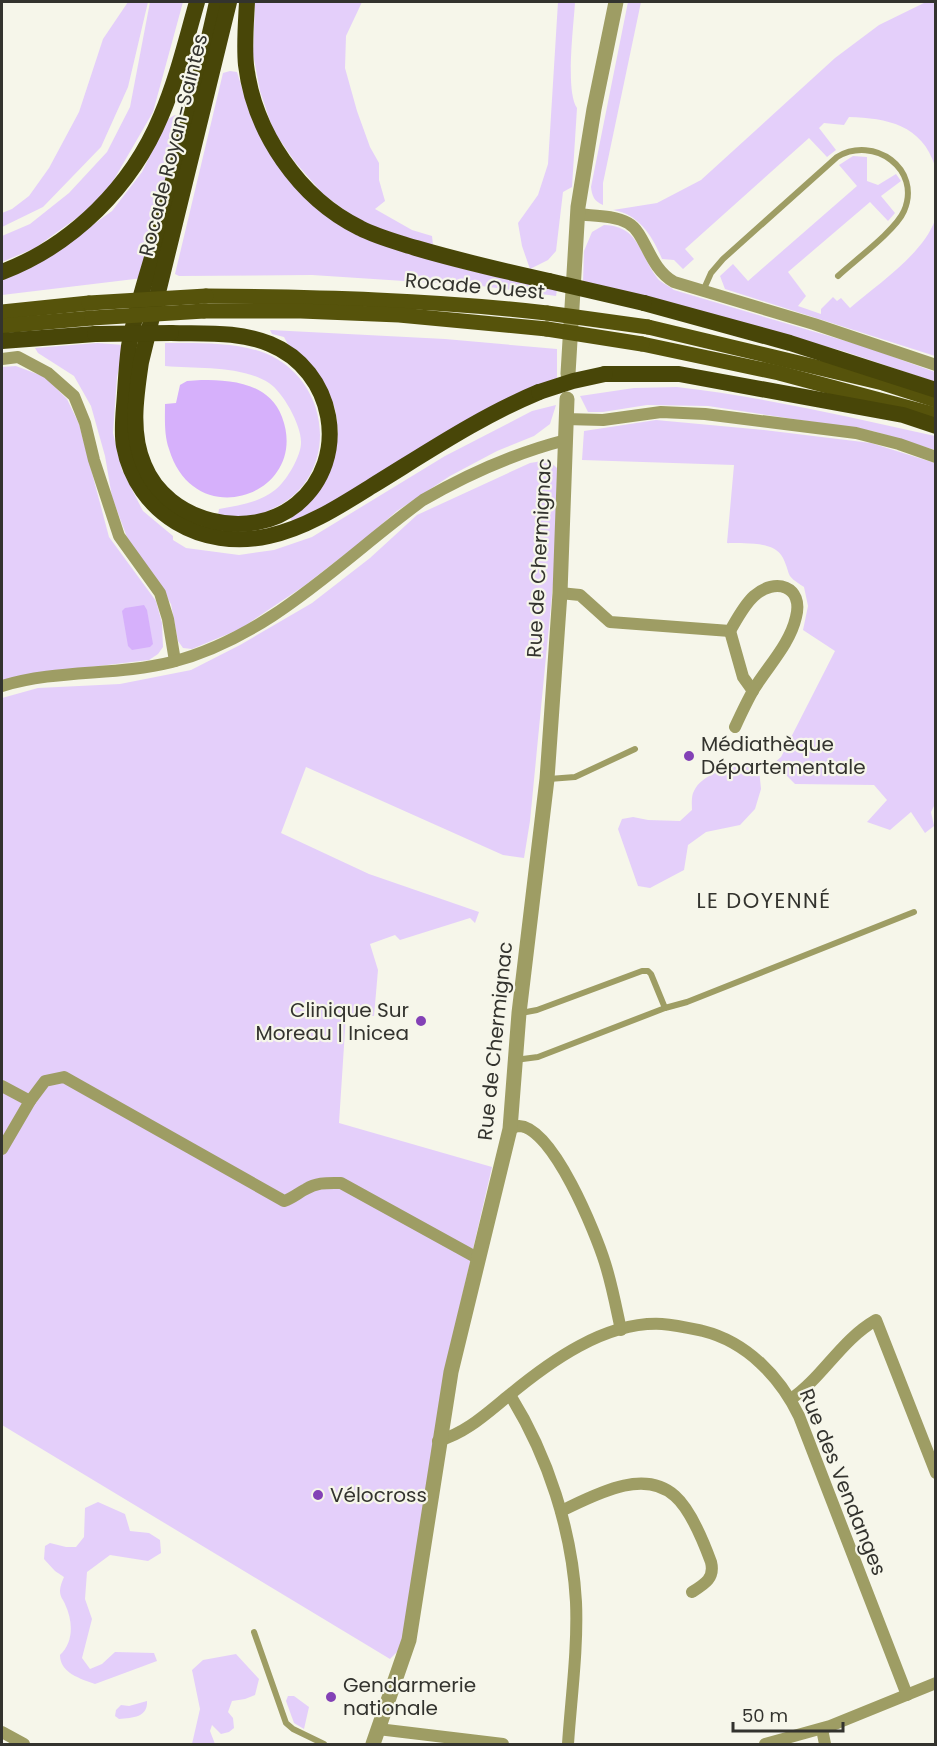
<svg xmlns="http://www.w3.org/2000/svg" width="937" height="1746" font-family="Poppins,sans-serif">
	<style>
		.green { fill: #e4cffa }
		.water { fill: #d6b0fb }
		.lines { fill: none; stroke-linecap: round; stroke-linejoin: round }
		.service { stroke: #9e9d64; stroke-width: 6 }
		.minor { stroke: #9e9d64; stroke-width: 12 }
		.tertiary { stroke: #9e9d64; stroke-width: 15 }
		.primary { stroke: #56530b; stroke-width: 15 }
		.trunk { stroke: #484608; stroke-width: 16 }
		.primary-bridge { stroke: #56530b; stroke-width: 15 }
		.trunk-bridge { stroke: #484608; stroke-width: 16 }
		.poi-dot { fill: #8341b6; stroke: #f6f6ea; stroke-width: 2 }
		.labels { text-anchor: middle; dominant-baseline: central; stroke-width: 4.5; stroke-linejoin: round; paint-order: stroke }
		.street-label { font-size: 20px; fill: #33332e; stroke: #f6f6ea }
		.poi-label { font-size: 20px; fill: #33332e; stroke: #f6f6ea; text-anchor: start }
		.neighbourhood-label { font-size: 21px; letter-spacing: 1.5px; fill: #33332e; stroke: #f6f6ea }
	</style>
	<rect width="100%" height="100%" fill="#f6f6ea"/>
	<!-- green -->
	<g class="green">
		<polygon points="128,2 148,2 128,87 101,147 43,207 2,227 2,213 12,209 29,196 49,168 79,112 103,39"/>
		<polygon points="150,2 183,2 153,112 109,188 92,207 35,248 2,262 2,236 30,224 69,193 107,152 130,107"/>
		<polygon points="255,2 362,2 346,36 345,68 357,111 370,147 379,163 379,180 385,201 375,209 412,230 432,236 433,245 385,232 354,217 323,194 295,162 273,130 260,91 253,54"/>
		<path d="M558,2H575C574,24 565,91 577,108L572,187L563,192L556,251L548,260L530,269L522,246L518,223L538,195L548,164Z"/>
		<path d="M628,2H641L603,183V205C594,201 592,196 591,187Z"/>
		<path d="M926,2H935V166C922,125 887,118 849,117L844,125L824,123L819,128L836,150L827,157L809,138L685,249L694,259L683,269L674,260L662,259C653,237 639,214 613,210L657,203L701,180L835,58L879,25Z"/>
		<polygon points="230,71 237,72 250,114 289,180 400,251 467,270 557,290 556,296 481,286 312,275 179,276 175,274 223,73"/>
		<polygon points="175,115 179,117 143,278 2,295 2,279 51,255 112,211 142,172 168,119"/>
		<path d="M853,156L867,157V181L878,185L896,174L901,181L881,196L895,213L888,221L870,202L788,272L806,296L798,306L821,314V309L833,297L837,301L841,298L850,308C878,284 923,254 935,220V356L725,289L720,276L733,264L748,281L857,186L839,165Z"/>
		<path d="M604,225C640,226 639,255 658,279C662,283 669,286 674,290L866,347L935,372V382L843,351L583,282L584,251L592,232Z"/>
		<path d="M270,330L445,339L557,349V379L295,523L290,519C298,512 308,505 314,497C338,468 347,419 325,387C312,369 293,357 284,337L272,334Z"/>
		<polygon points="97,343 124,345 117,377 113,433 122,470 143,511 173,536 173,540 186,548 239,555 274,550 312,537 445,456 532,411 556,405 550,424 534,436 497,451 450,476 397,511 367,537 304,586 240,629 192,649 183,648 178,641 171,604 128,540 112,497 105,456 91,406 74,376 38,353 35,348"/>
		<path d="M165,343C198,343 247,341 277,359C333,392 336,477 276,507C268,511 258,516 250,517C240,519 228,516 218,515L219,509C239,505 259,503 275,490C286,482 301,456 301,443C302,426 283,392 269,383C240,365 198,369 165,366Z"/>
		<polygon points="16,366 45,377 67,399 79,424 109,537 156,601 162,623 163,647 158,654 149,660 48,672 2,682 2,367"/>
		<path d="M677,387C764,397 850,417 935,436V450L873,431L708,406L647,405L603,412H588L580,396L634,388Z"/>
		<path d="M656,420L764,430L871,443L935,463L936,802L931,812L934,826L925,833L911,812L890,830L867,822L887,800L874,785L795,784L774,763L781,757L835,651L803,630L808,606L804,587C784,574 792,577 783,558C774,540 744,544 727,543L734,465L582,460L584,431Z"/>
		<polygon points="548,460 557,468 555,564 530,821 524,858 503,855 306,767 281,833 369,874 479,912 475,923 470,918 400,940 395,935 370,944 378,970 374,1016 346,1015 339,1123 492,1167 458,1314 409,1640 390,1659 2,1425 2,698 38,688 120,684 191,670 240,645 312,603 370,558 417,515 530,463"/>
		<path d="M744,763L759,769L761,789L755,809L740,825L706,832L688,845L684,870L650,888L638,886L618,829L622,819L633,817L648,820L680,821L692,810C692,804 691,796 694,791C702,774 728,768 744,763Z"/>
		<path d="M98,1502L125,1514L130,1531L149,1533L160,1540L161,1553L148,1561L110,1555L87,1572L85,1599L92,1619L82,1658L90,1669L102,1664L115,1652L154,1653L157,1661L95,1684C81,1679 60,1673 60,1655C74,1642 73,1621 65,1604C63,1599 60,1597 60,1591C60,1586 62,1582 64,1577L55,1571L44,1559L45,1546L50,1543L66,1547H76L84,1537L85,1508Z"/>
		<polygon points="236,1654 259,1679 255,1695 245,1699 232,1701 228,1712 233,1718 234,1728 229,1732 221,1734 212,1725 210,1731 215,1744 192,1744 200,1709 192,1670 203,1660"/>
		<polygon points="288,1696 294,1696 309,1707 304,1729 294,1723 286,1701"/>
		<path d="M147,1701C148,1717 133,1718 119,1719L115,1716L116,1710L121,1705L129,1706Z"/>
	</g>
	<!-- water -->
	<g class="water">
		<path d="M201,380C233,380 269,383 282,417C311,494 195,536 169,449C164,435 165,419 165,404L176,403L180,385L187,381Z"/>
		<polygon points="144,605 147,610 153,644 150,647 132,650 128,646 122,611 125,608"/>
	</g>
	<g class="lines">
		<!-- service -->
		<g class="service">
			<path d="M703,291L711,273L723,259L837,157C874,135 922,169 904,211C896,230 854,261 838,276"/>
			<polyline points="549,779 575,777 635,749"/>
			<polyline points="665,1008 687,1002 914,912"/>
			<polyline points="515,1060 538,1057 665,1008 651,974 648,971 642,971 537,1010 521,1013"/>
			<polyline points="254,1632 286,1723 293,1729 324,1744"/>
		</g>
		<!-- minor -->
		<g class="minor">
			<path d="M577,214C592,216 614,215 628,223C646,233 648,267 674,282L814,324L936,365"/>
			<polyline points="2,359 18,357 48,373 74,396 85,423 94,460 119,536 160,593 168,619 175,661"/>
			<polyline points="565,419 603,420 661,412 705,414 856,433 899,444 936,457"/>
			<path d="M560,593L580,595L610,622L730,631C737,619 744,605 754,596C775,577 804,586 796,617C790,644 768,666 754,689C747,701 741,714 735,727"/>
			<polyline points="730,631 743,677 753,691"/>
			<path d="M2,686C57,669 116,676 172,662C272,636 343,558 423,500C468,474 515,453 566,440"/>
			<polyline points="2,1086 30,1101"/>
			<path d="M510,1129C510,1128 518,1126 519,1126C553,1127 596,1234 605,1263C612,1285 616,1307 621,1330"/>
			<path d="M2,1149L30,1101L45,1081L64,1077L284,1201C293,1198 298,1193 306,1189C317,1182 328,1183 341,1183L479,1259"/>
			<path d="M510,1395C548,1456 572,1530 576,1602C578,1648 571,1699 568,1744"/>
			<path d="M791,1399C823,1377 841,1340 876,1320L936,1473"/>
			<path d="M438,1441C466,1433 486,1414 507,1397C549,1362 605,1321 662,1324C676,1325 689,1328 703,1331C747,1342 780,1377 799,1416L907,1695"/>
			<path d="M561,1511C593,1496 643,1467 675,1496C691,1510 704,1543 711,1562C715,1578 705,1584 692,1592"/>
			<polyline points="378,1729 503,1744"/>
			<polyline points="822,1729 825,1744"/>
			<polyline points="2,1732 24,1744"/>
			<polyline points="765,1744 830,1726 936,1683"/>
		</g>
		<!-- tertiary -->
		<g class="tertiary">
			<polyline points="568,374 578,207 594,109 616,2"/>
			<polyline points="373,1744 409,1640 451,1372 510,1129 519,1013 547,779 560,593 567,399"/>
		</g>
		<!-- primary -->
		<g class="primary">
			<path d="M206,296C320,297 434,300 547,313"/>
			<polyline points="204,311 301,311 399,315 547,329"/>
			<polyline points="2,312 89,303"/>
			<polyline points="2,326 92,318"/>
			<polyline points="648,327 883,383 936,400"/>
			<polyline points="642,344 779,373 936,415"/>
		</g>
		<!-- trunk -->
		<g class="trunk">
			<path d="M217,2C200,80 179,157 159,234C149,269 135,310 129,346C127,361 126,378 125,393C124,411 121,429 124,446C137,514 202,551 269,536C306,528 340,506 372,486C426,453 481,416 539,392"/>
			<path d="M247,2C246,22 244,45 246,65C254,132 299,198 360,228C377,237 397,242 416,248C460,261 504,271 549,281"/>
			<path d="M2,272C73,245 132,186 161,116C177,79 186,40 197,2"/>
			<polyline points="644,303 790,343 936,390"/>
			<path d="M171,333C204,334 239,331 270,344C334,370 352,458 297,504C249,543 167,522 144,465C130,433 136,396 141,362L229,2"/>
			<polyline points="2,341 95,334"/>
			<polyline points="605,374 679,374 903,415 936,426"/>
		</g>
		<!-- primary-bridge -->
		<g class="primary-bridge">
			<polyline points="89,303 206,296"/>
			<polyline points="547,313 648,327"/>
			<polyline points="92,318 204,311"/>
			<polyline points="547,329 642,344"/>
		</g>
		<!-- trunk-bridge -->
		<g class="trunk-bridge">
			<polyline points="549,281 644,303"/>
			<polyline points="95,334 171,333"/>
			<polyline points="539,392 573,381 605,374"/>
		</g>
	</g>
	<!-- markers -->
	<g class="poi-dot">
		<circle cx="689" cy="756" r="6"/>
		<circle cx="421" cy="1021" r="6"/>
		<circle cx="318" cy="1495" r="6"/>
		<circle cx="331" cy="1697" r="6"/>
	</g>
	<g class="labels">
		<!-- street labels -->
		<g class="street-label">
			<text transform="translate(173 145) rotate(-76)">Rocade Royan-Saintes</text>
			<text transform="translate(475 286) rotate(5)">Rocade Ouest</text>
			<text transform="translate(539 558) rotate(-87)">Rue de Chermignac</text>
			<text transform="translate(495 1041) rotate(-84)">Rue de Chermignac</text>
			<text transform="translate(843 1482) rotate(68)">Rue des Vendanges</text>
		</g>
		<!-- poi labels -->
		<g class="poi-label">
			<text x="701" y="744">Médiathèque<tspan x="701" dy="23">Départementale</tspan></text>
			<text x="409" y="1010" text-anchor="end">Clinique Sur<tspan x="409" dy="23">Moreau | Inicea</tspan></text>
			<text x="330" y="1495">Vélocross</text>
			<text x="343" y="1685">Gendarmerie<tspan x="343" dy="23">nationale</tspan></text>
		</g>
		<!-- neighbourhood labels -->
		<g class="neighbourhood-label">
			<text x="764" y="900">LE DOYENNÉ</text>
		</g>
	</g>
	<!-- border -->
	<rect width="937" height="1746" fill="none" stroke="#33332e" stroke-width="6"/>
	<!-- scale -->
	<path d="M733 1722v9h110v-9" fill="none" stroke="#33332e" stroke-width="3"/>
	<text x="742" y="1722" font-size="18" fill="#33332e" stroke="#f6f6ea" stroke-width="4.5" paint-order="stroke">50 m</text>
</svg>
